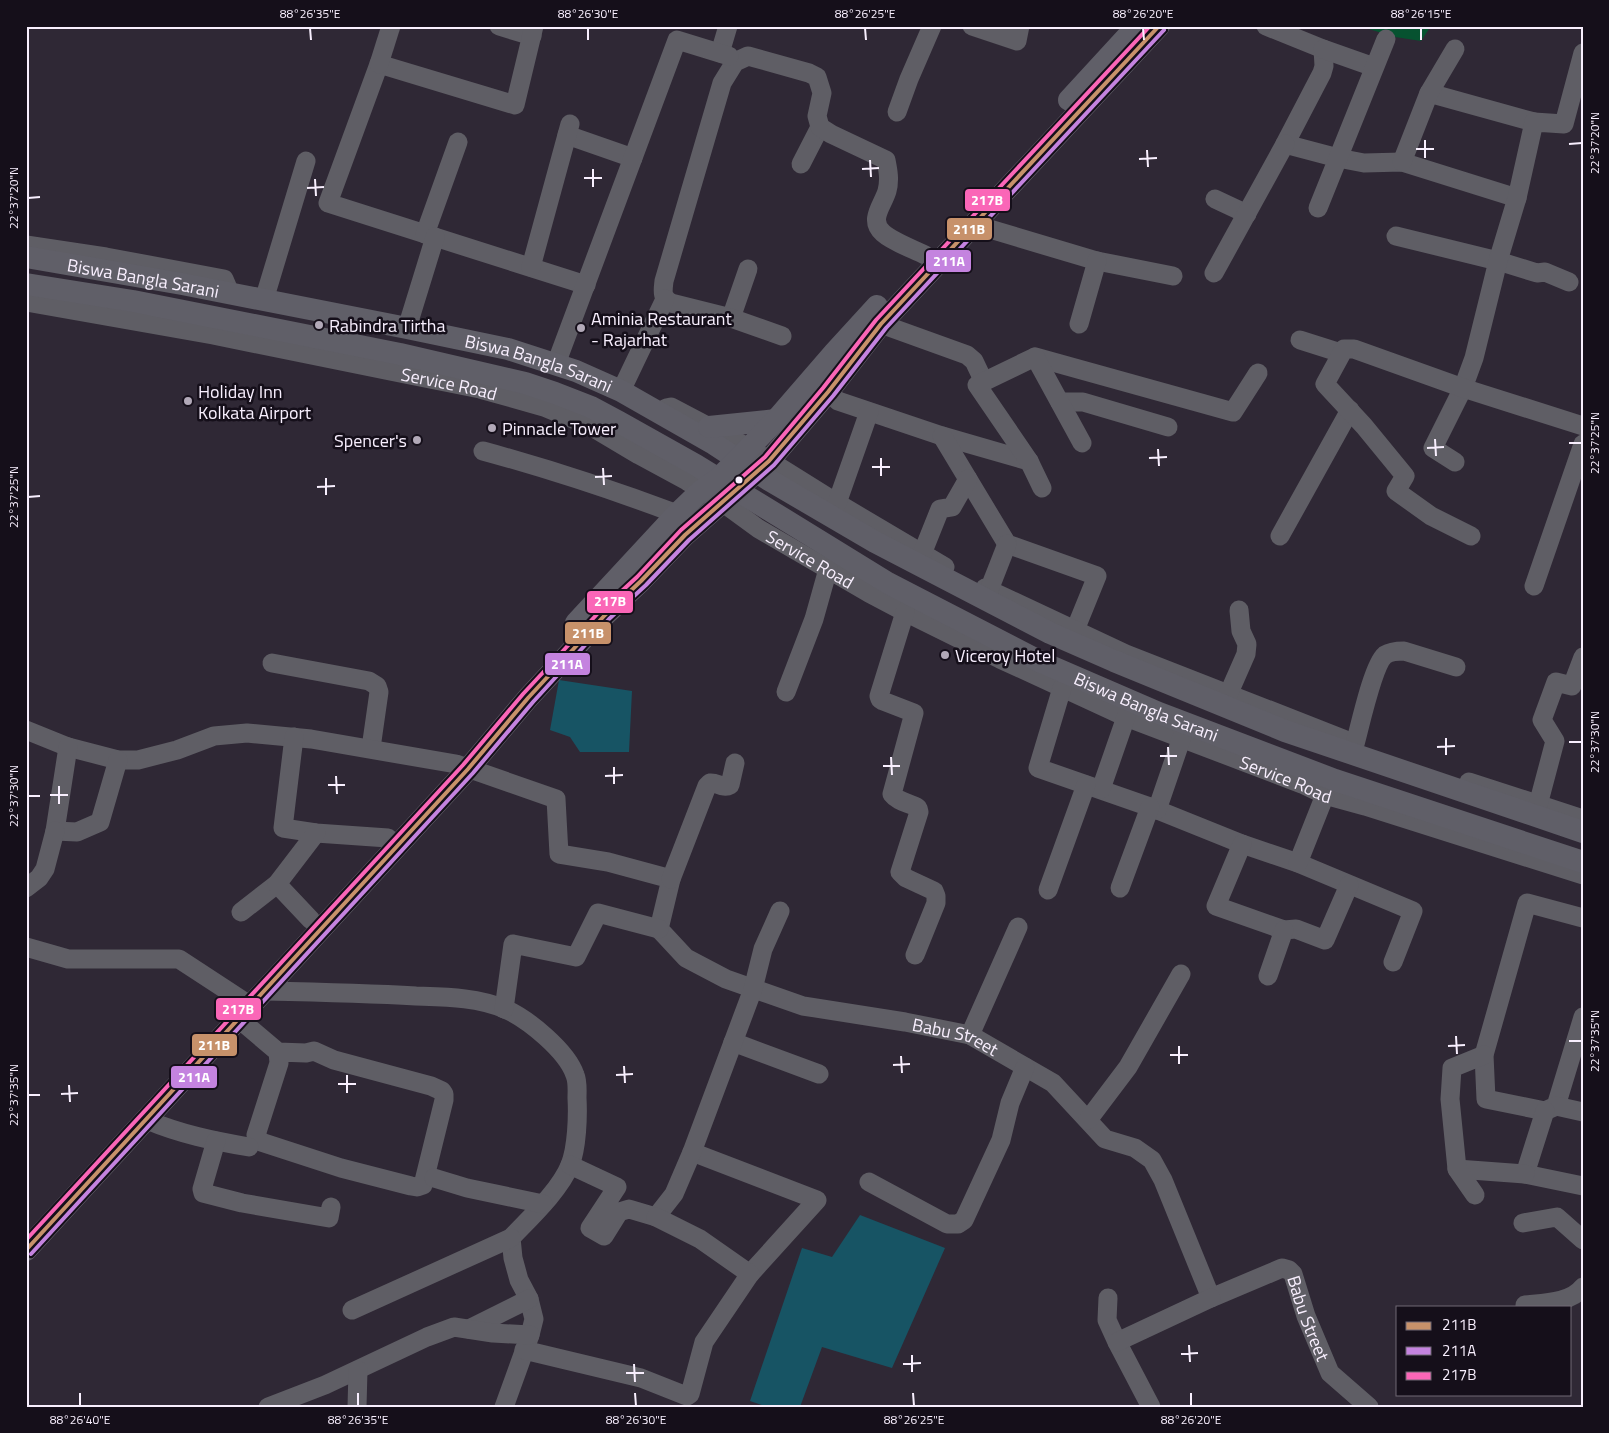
<svg xmlns="http://www.w3.org/2000/svg" width="1609" height="1433" font-family="'Titillium Web',sans-serif">
	<style>
		.green { fill: #065230 }
		.water { fill: #175464 }
		.lines { fill: none; stroke-linecap: round; stroke-linejoin: round }
		.minor { stroke: #5f5e65; stroke-width: 19 }
		.major { stroke: #605f68; stroke-width: 22 }
		.bus-1-casing { stroke: #150f1a; stroke-width: 8 }
		.bus-2-casing { stroke: #150f1a; stroke-width: 8 }
		.bus-3-casing { stroke: #150f1a; stroke-width: 8 }
		.bus-1 { stroke: #c7916a; stroke-width: 4 }
		.bus-2 { stroke: #c483df; stroke-width: 4 }
		.bus-3 { stroke: #fa66b7; stroke-width: 4 }
		.ticks { fill: none; stroke: #f8effe; stroke-width: 2 }
		.poi-dot { fill: #b2a9b8; stroke: #150f1a; stroke-width: 2 }
		.bus-dot { fill: #f8effe; stroke: #150f1a; stroke-width: 2 }
		.labels { text-anchor: middle; dominant-baseline: central; stroke-width: 5; stroke-linejoin: round; paint-order: stroke }
		.street-label { font-size: 18px; fill: #f8effe; stroke: #150f1a }
		.poi-label { font-size: 18px; fill: #f8effe; stroke: #150f1a; text-anchor: start }
		.line-badge { stroke: #150f1a; stroke-width: 2 }
		.badge-label { font-size: 14px; text-anchor: middle; font-weight: bold; fill: #fff }
		.neatline { fill: none; stroke: #f8effe; stroke-width: 2 }
		.ticks-label { font-size: 12px; text-anchor: middle; fill: #f8effe }
	</style>
	<rect width="100%" height="100%" fill="#2f2835"/>
	<!-- green -->
	<polygon class="green" points="1359,26 1431,26 1421,41 1395,37"/>
	<!-- water -->
	<g class="water">
		<polygon points="559,680 632,691 629,752 580,752 570,737 550,730"/>
		<polygon points="860,1215 945,1248 892,1368 822,1347 800,1407 768,1407 750,1401 802,1248 832,1257"/>
	</g>
	<g class="lines">
		<!-- minor -->
		<g class="minor">
			<polyline points="499,26 532,36"/>
			<polyline points="534,26 515,105 379,64 328,203 586,285"/>
			<polyline points="972,26 1017,41 1020,26"/>
			<polyline points="1266,26 1323,49 1324,66 1322,73 1285,144 1338,158 1364,163 1402,162 1517,198"/>
			<polyline points="1323,49 1374,67"/>
			<polyline points="720,53 728,26"/>
			<polyline points="379,64 391,26"/>
			<polyline points="1429,93 1534,122"/>
			<polyline points="897,112 909,79 932,26"/>
			<polyline points="567,135 633,158"/>
			<polyline points="1402,162 1429,93 1455,49"/>
			<polyline points="801,164 820,127"/>
			<polyline points="1215,199 1247,214"/>
			<polyline points="1318,208 1386,39"/>
			<polyline points="973,224 1097,261 1173,276"/>
			<polyline points="425,234 458,142"/>
			<polyline points="1396,236 1498,261 1537,273 1545,272 1569,282"/>
			<polyline points="26,245 106,257 224,279 230,293"/>
			<polyline points="531,267 570,124"/>
			<polyline points="1214,273 1285,144"/>
			<polyline points="264,300 306,161"/>
			<path id="s1" d="M26,302L213,335L395,372L480,389L544,407L592,427L639,455L687,481L722,502L759,529L869,593L905,612L1000,659L1126,717L1302,784L1325,795L1365,806L1583,875"/>
			<polyline points="731,318 748,269"/>
			<polyline points="881,324 967,355 974,361 984,382"/>
			<polyline points="1079,324 1097,261"/>
			<polyline points="407,328 435,237"/>
			<path d="M782,336L731,318L671,303C661,297 663,291 664,281L722,83L735,62L748,56L809,73L817,77L822,93L817,116L820,127L831,134L886,160C888,170 890,180 887,191C883,205 868,220 883,233C893,242 913,249 925,255"/>
			<polyline points="1300,340 1341,353"/>
			<polyline points="1035,357 1233,412 1258,373"/>
			<polyline points="556,364 677,40 729,56"/>
			<polyline points="621,391 665,299"/>
			<polyline points="828,392 838,401 942,436 1029,461"/>
			<polyline points="1060,402 1083,402 1168,427"/>
			<polyline points="666,408 671,407 749,448 837,503 945,567"/>
			<polyline points="942,436 1007,544 1097,576 1071,640"/>
			<path d="M483,451C549,469 613,490 677,514"/>
			<polyline points="1455,462 1433,448 1463,388 1474,358 1498,261 1517,198 1534,122 1564,124 1583,53"/>
			<polyline points="1042,488 1029,461 977,385 1035,357 1082,443"/>
			<polyline points="837,503 869,412"/>
			<polyline points="1280,536 1350,410"/>
			<polyline points="1471,536 1431,516 1396,491 1405,476 1364,426 1325,384 1344,349 1354,349 1463,388 1583,426"/>
			<polyline points="922,554 940,509 952,507 968,479"/>
			<polyline points="1534,586 1583,444"/>
			<polyline points="985,588 1126,654 1351,742"/>
			<polyline points="989,590 1007,544"/>
			<path d="M905,612L879,696L880,699L883,701L914,713L892,794C898,802 910,803 918,808L919,812L900,872L906,878L934,891L936,896V903L915,955"/>
			<polyline points="272,663 369,681 377,686 379,692 371,748"/>
			<polyline points="1062,688 1038,768 1150,807 1242,844 1298,863 1413,911 1393,962"/>
			<polyline points="786,692 814,619 828,569"/>
			<polyline points="1228,695 1246,654 1247,644 1241,631 1239,610"/>
			<path id="s2" d="M26,730L68,747L118,760H138L177,750L214,736L247,733L311,739L456,764L556,799L559,854L608,862L671,879L659,929L686,958L726,979L803,1006L905,1022L970,1035L1053,1083L1105,1139L1135,1148L1152,1160L1163,1180L1211,1298L1282,1268L1289,1270L1293,1274L1306,1316L1330,1373L1369,1407"/>
			<polyline points="294,737 283,828 316,833 388,838"/>
			<path d="M1355,744C1360,726 1373,665 1385,655C1391,651 1398,651 1404,651L1456,667"/>
			<polyline points="68,747 55,831 77,832 100,822 118,760"/>
			<polyline points="1469,782 1583,819"/>
			<polyline points="1101,789 1126,717"/>
			<polyline points="1538,805 1555,741 1542,720 1556,682 1572,686 1583,657"/>
			<polyline points="1157,810 1182,737"/>
			<polyline points="1242,844 1216,906 1284,930 1296,929 1325,940 1349,885"/>
			<polyline points="1298,863 1325,795"/>
			<path d="M671,879L707,786L710,783C717,782 723,789 730,785L735,763"/>
			<polyline points="26,888 39,878 45,869 55,831"/>
			<polyline points="1120,888 1150,807"/>
			<polyline points="1048,890 1086,785"/>
			<polyline points="241,912 277,884"/>
			<polyline points="1583,918 1527,903 1484,1055 1486,1099 1545,1111 1556,1106 1583,1017"/>
			<polyline points="311,920 277,884 316,833"/>
			<polyline points="26,947 68,959 179,959 251,1006"/>
			<polyline points="1268,976 1284,930"/>
			<path d="M265,991C315,992 365,993 416,996C445,997 477,997 505,1009C528,1019 567,1051 575,1075C578,1082 577,1091 577,1098C578,1116 577,1148 570,1165C560,1190 530,1218 511,1238L513,1258L519,1280L529,1299L534,1319L530,1335L504,1407"/>
			<polyline points="504,1009 513,944 576,957 598,913 659,929"/>
			<polyline points="239,1019 278,1052 306,1053 314,1051 334,1060 431,1086 442,1091 444,1094 444,1100 423,1185 417,1187 411,1186 341,1168 261,1142 256,1135 279,1063 278,1052"/>
			<polyline points="970,1035 1018,927"/>
			<polyline points="733,1042 819,1074"/>
			<polyline points="1556,1106 1583,1112"/>
			<polyline points="1545,1111 1525,1174 1583,1186"/>
			<path d="M147,1120C180,1134 214,1141 249,1147"/>
			<polyline points="1088,1120 1128,1067 1181,974"/>
			<polyline points="216,1141 202,1189 203,1193 242,1203 329,1218 331,1207"/>
			<polyline points="692,1152 817,1200 750,1274"/>
			<polyline points="570,1165 617,1187 590,1228 604,1236 619,1212 629,1209 656,1217 674,1194 692,1152 753,989 763,949 780,911"/>
			<polyline points="1457,1169 1525,1174"/>
			<polyline points="434,1178 467,1188 543,1204"/>
			<polyline points="869,1182 947,1224 958,1224 964,1220 1001,1140 1010,1103 1025,1067"/>
			<polyline points="1475,1195 1457,1169 1450,1099 1452,1068 1484,1055"/>
			<polyline points="1523,1223 1557,1217 1583,1240"/>
			<polyline points="1108,1298 1107,1320 1117,1342 1151,1407"/>
			<path d="M1525,1305C1544,1303 1571,1303 1583,1287"/>
			<polyline points="352,1310 511,1238"/>
			<polyline points="469,1329 529,1299"/>
			<polyline points="1117,1342 1211,1298"/>
			<polyline points="524,1350 641,1378 684,1395 687,1396 690,1394 704,1342 750,1274 700,1239 656,1217"/>
			<polyline points="268,1407 325,1385 427,1337 454,1327 493,1333 530,1335"/>
			<polyline points="357,1407 358,1370"/>
		</g>
		<!-- major -->
		<g class="major">
			<polyline points="1069,100 1137,26"/>
			<path id="s3" d="M26,257L182,284L407,328L508,349L576,371L621,391L714,444L769,480L875,542L1050,633L1114,661L1285,731L1583,832"/>
			<path id="s4" d="M26,284L133,301L400,354L525,383L555,393L591,407L619,422L696,465L888,583L1041,662L1159,713L1335,780L1583,862"/>
			<polyline points="709,427 776,420"/>
			<polyline points="576,623 677,514 701,491 718,479 749,448 776,420 834,353 877,306"/>
			<polyline points="26,1250 468,769 528,698 605,615 641,581 685,535 769,461 828,392 881,324 1159,26"/>
		</g>
		<defs>
			<polyline id="bus-1" points="26,1250 468,769 528,698 605,615 641,581 685,535 769,461 828,392 881,324 1159,26"/>
			<polyline id="bus-2" points="31,1254 473,773 533,702 609,619 646,585 689,540 774,465 833,396 886,328 1164,30"/>
			<polyline id="bus-3" points="26,1240 463,765 523,694 600,611 637,577 681,530 765,457 823,388 876,320 1150,26"/>
		</defs>
		<!-- bus-1 casing -->
		<use href="#bus-1" class="bus-1-casing"/>
		<!-- bus-2 casing -->
		<use href="#bus-2" class="bus-2-casing"/>
		<!-- bus-3 casing -->
		<use href="#bus-3" class="bus-3-casing"/>
		<!-- bus-1 -->
		<use href="#bus-1" class="bus-1"/>
		<!-- bus-2 -->
		<use href="#bus-2" class="bus-2"/>
		<!-- bus-3 -->
		<use href="#bus-3" class="bus-3"/>
	</g>
	<!-- ticks -->
	<path class="ticks" d="M310,28L311,40M588,28V40M865,28L866,40M1143,28L1144,40M1421,28V40M1425,140V158M1569,144L1582,143M1416,149H1434M1147,150L1148,167M1139,159L1157,158M870,160L871,177M593,169V187M862,169L879,168M584,178H602M315,179L316,196M307,188L324,187M28,198L40,197M1435,439L1436,456M1569,443H1582M1427,448L1444,447M1158,449L1159,466M881,458V476M1149,458L1167,457M872,467H890M603,468L604,485M595,477L612,476M326,478V495M317,487L335,486M28,497L40,496M1446,738V755M1569,742H1582M1168,747L1169,765M1437,747L1455,746M1160,756H1177M891,757L892,775M883,766H900M614,767V784M336,776L337,794M605,776L623,775M328,785H345M59,786V804M50,795H68M28,796H40M1456,1036L1457,1054M1569,1041H1582M1179,1046V1064M1448,1046L1465,1045M1170,1055H1188M901,1056L902,1073M893,1065L910,1064M624,1066L625,1083M347,1075V1093M616,1075L633,1074M338,1084H356M69,1085L70,1102M61,1094L78,1093M28,1095H40M1189,1345L1190,1362M1181,1354L1198,1353M912,1355V1372M634,1364L635,1382M903,1364L921,1363M626,1373H644M80,1393V1406M358,1393V1406M635,1393L636,1406M913,1393L914,1406M1191,1393V1406"/>
	<!-- markers -->
	<g class="poi-dot">
		<circle cx="319" cy="325" r="5"/>
		<circle cx="581" cy="328" r="5"/>
		<circle cx="188" cy="401" r="5"/>
		<circle cx="492" cy="428" r="5"/>
		<circle cx="417" cy="440" r="5"/>
		<circle cx="945" cy="655" r="5"/>
	</g>
	<circle class="bus-dot" cx="739" cy="480" r="4.5"/>
	<g class="labels">
		<!-- street labels -->
		<g class="street-label">
			<text stroke="none"><textPath href="#s3" startOffset="119">Biswa Bangla Sarani</textPath></text>
			<text stroke="none"><textPath href="#s3" startOffset="524">Biswa Bangla Sarani</textPath></text>
			<text stroke="none"><textPath href="#s1" startOffset="431">Service Road</textPath></text>
			<text stroke="none"><textPath href="#s1" startOffset="836">Service Road</textPath></text>
			<text stroke="none"><textPath href="#s4" startOffset="1211">Biswa Bangla Sarani</textPath></text>
			<text stroke="none"><textPath href="#s1" startOffset="1361">Service Road</textPath></text>
			<text stroke="none"><textPath href="#s2" startOffset="1091">Babu Street</textPath></text>
			<text stroke="none"><textPath href="#s2" startOffset="1616">Babu Street</textPath></text>
		</g>
		<!-- poi labels -->
		<g class="poi-label">
			<text x="591" y="318">Aminia Restaurant<tspan x="591" dy="21">- Rajarhat</tspan></text>
			<text x="329" y="325">Rabindra Tirtha</text>
			<text x="198" y="391">Holiday Inn<tspan x="198" dy="21">Kolkata Airport</tspan></text>
			<text x="502" y="428">Pinnacle Tower</text>
			<text x="407" y="440" text-anchor="end">Spencer's</text>
			<text x="955" y="655">Viceroy Hotel</text>
		</g>
	</g>
	<g class="line-badge">
		<rect x="964" y="188" width="47" height="24" rx="5" fill="#fa66b7"/>
		<rect x="946" y="217" width="47" height="24" rx="5" fill="#c7916a"/>
		<rect x="925" y="249" width="47" height="24" rx="5" fill="#c483df"/>
		<rect x="586" y="590" width="48" height="24" rx="5" fill="#fa66b7"/>
		<rect x="564" y="621" width="48" height="24" rx="5" fill="#c7916a"/>
		<rect x="544" y="652" width="47" height="24" rx="5" fill="#c483df"/>
		<rect x="215" y="997" width="47" height="24" rx="5" fill="#fa66b7"/>
		<rect x="191" y="1033" width="47" height="24" rx="5" fill="#c7916a"/>
		<rect x="170" y="1065" width="48" height="24" rx="5" fill="#c483df"/>
	</g>
	<g class="badge-label">
		<text x="987" y="205">217B</text>
		<text x="969" y="234">211B</text>
		<text x="949" y="266">211A</text>
		<text x="610" y="606">217B</text>
		<text x="588" y="638">211B</text>
		<text x="567" y="669">211A</text>
		<text x="238" y="1014">217B</text>
		<text x="214" y="1050">211B</text>
		<text x="194" y="1082">211A</text>
	</g>
	<!-- border -->
	<rect width="1609" height="1433" fill="none" stroke="#150f1a" stroke-width="55"/>
	<!-- legend -->
	<rect x="1396" y="1306" width="175" height="90" fill="#150f1a" stroke="#706975"/>
	<rect x="1406" y="1322" width="25" height="8" fill="#c7916a" stroke="#706975"/>
	<text x="1442" y="1330" font-size="15" fill="#f8effe">211B</text>
	<rect x="1406" y="1347" width="25" height="8" fill="#c483df" stroke="#706975"/>
	<text x="1442" y="1356" font-size="15" fill="#f8effe">211A</text>
	<rect x="1406" y="1372" width="25" height="8" fill="#fa66b7" stroke="#706975"/>
	<text x="1442" y="1380" font-size="15" fill="#f8effe">217B</text>
	<rect x="28" y="28" width="1554" height="1378" class="neatline"/>
	<g class="ticks-label">
		<text x="310" y="18">88°26'35"E</text>
		<text x="588" y="18">88°26'30"E</text>
		<text x="865" y="18">88°26'25"E</text>
		<text x="1143" y="18">88°26'20"E</text>
		<text x="1421" y="18">88°26'15"E</text>
		<text transform="translate(1595 143) rotate(-90)" y="4">22°37'20"N</text>
		<text transform="translate(14 198) rotate(-90)" y="4">22°37'20"N</text>
		<text transform="translate(1595 443) rotate(-90)" y="4">22°37'25"N</text>
		<text transform="translate(14 497) rotate(-90)" y="4">22°37'25"N</text>
		<text transform="translate(1595 742) rotate(-90)" y="4">22°37'30"N</text>
		<text transform="translate(14 796) rotate(-90)" y="4">22°37'30"N</text>
		<text transform="translate(1595 1041) rotate(-90)" y="4">22°37'35"N</text>
		<text transform="translate(14 1095) rotate(-90)" y="4">22°37'35"N</text>
		<text x="80" y="1424">88°26'40"E</text>
		<text x="358" y="1424">88°26'35"E</text>
		<text x="636" y="1424">88°26'30"E</text>
		<text x="914" y="1424">88°26'25"E</text>
		<text x="1191" y="1424">88°26'20"E</text>
	</g>
</svg>
